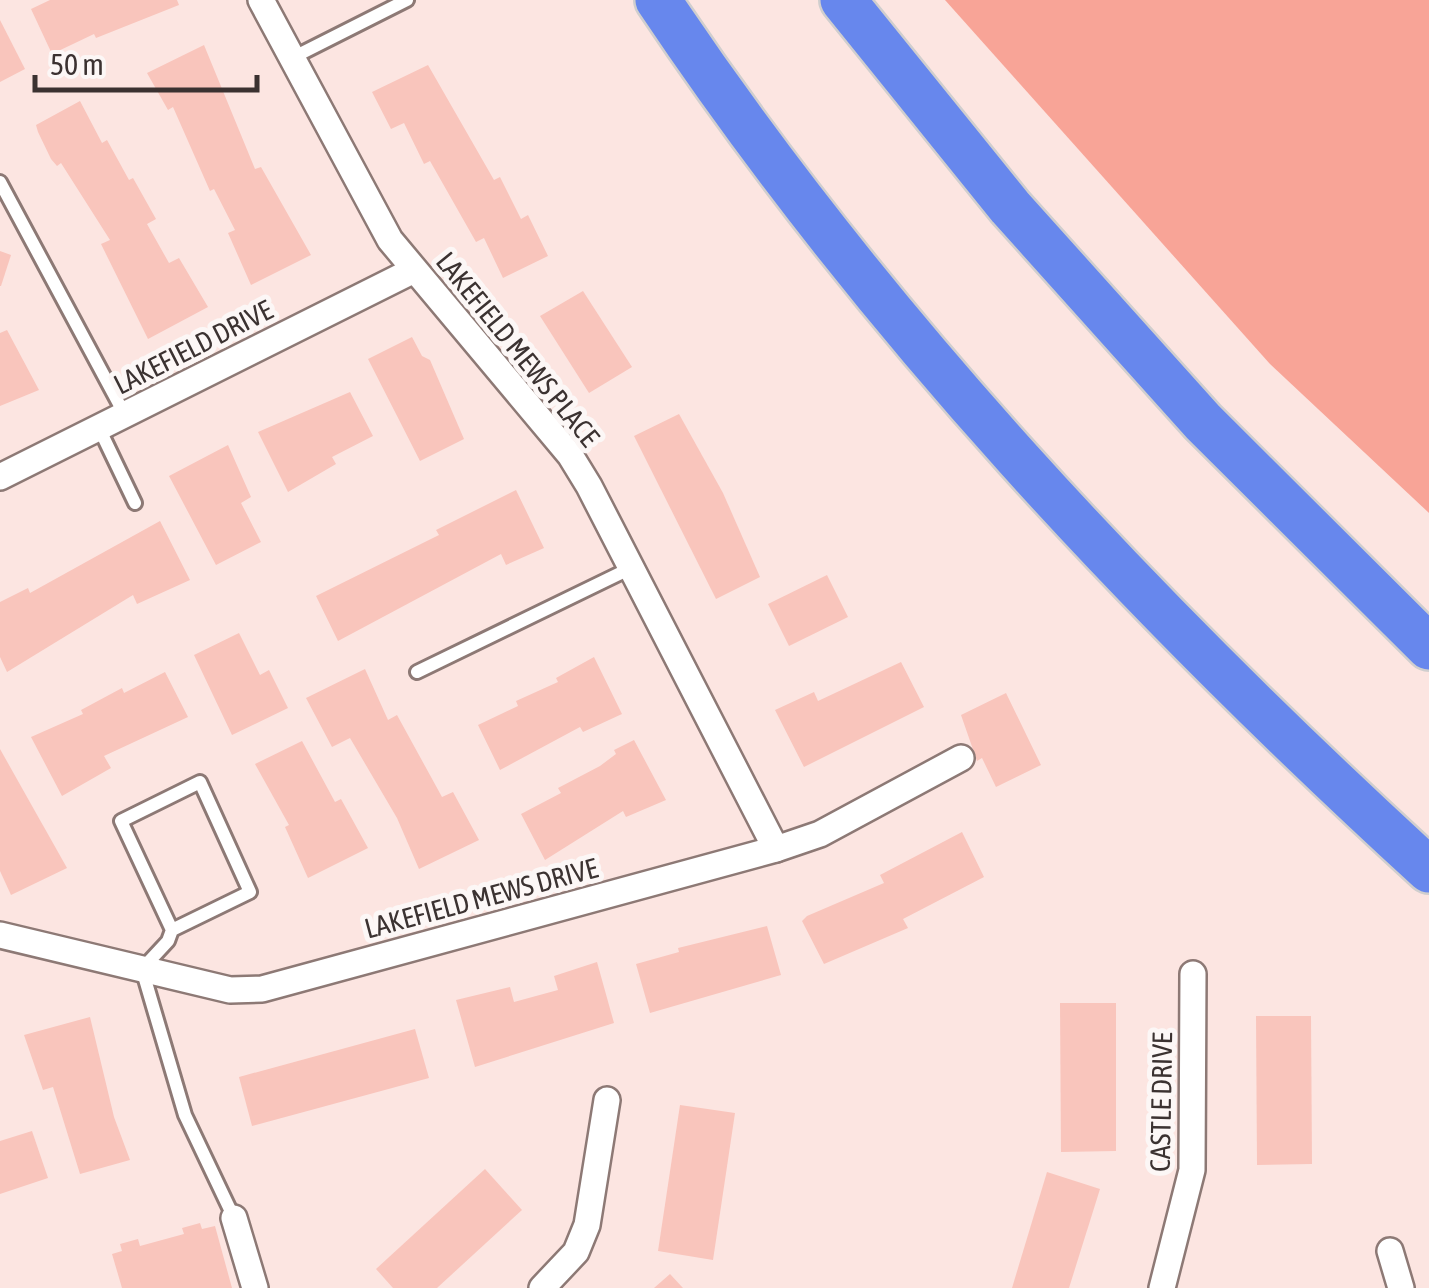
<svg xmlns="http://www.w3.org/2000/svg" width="1429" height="1288" font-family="'Asap Condensed',sans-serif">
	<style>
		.forest { fill: #f8a497 }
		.building { fill: #f9c5bc }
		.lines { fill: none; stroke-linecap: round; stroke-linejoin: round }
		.service-casing { stroke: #8d7975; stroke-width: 18 }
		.minor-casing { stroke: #8d7975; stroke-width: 30 }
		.motorway-casing { stroke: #d0cece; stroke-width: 50 }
		.service { stroke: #fff; stroke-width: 12 }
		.minor { stroke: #fff; stroke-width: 25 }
		.motorway { stroke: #6787ed; stroke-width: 45 }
		.labels { text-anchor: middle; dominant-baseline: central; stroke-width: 10; stroke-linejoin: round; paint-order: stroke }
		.street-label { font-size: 28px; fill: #3b3231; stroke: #fcf7f6 }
	</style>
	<rect width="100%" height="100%" fill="#fce5e1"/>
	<!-- forest -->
	<polygon class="forest" points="945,0 1429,0 1429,513 1270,364"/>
	<!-- building -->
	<g class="building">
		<polygon points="50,0 177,0 179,5 96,38 94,34 52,54 31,9"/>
		<polygon points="0,20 25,69 0,82"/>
		<polygon points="204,45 255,169 261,167 311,255 251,285 228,233 235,230 214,189 210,191 173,107 168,110 147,73"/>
		<polygon points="428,65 494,180 500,177 521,219 528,215 548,256 503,278 484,238 476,242 430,161 424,164 404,123 391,129 372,92"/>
		<polygon points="80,101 102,143 107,140 129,180 133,178 156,219 147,224 169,263 179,258 208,307 148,339 101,244 110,240 61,163 57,166 51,159 38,132 36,125"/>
		<polygon points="0,251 11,255 1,286 0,286"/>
		<polygon points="583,291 632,367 589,393 540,316"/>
		<polygon points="7,330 39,390 0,406 0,333"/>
		<polygon points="412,337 422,356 430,360 464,439 420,461 368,359"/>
		<polygon points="350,392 373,436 332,457 336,464 288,492 258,432"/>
		<polygon points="679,414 723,493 760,577 716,599 634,436"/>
		<polygon points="228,445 251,497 241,503 261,542 216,565 169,476"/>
		<polygon points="516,490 544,548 506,565 501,554 338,641 316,596 439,535 436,530"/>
		<polygon points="160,521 190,580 137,604 133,595 7,672 0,657 0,602 28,588 30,593"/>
		<polygon points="827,575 848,617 789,646 768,604"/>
		<polygon points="239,633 260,675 269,670 288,708 232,735 194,655"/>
		<polygon points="594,657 622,714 583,732 580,727 500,770 478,725 518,706 516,701 558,682 556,678"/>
		<polygon points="901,662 924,707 804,767 775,710 814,692 818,701"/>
		<polygon points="365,669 388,720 397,715 442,797 453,792 479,840 419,869 397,818 350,738 332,747 306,698"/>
		<polygon points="165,672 188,717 104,756 111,768 62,796 31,737 83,714 81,710 122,688 124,693"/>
		<polygon points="1006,693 1041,765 996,787 982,758 977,761 961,715"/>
		<polygon points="634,740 666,800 626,817 623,811 545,860 521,814 561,793 558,788 600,766 616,754 614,750"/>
		<polygon points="302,741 335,802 341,799 368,848 308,878 285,827 289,825 255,764"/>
		<polygon points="0,749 67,868 11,895 0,871"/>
		<polygon points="962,832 984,877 903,919 908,928 824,964 802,921 807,916 884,883 880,875"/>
		<polygon points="767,926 781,975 650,1013 636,964 679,952 678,948"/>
		<polygon points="597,962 614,1023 475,1067 456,1000 510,987 514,1002 558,990 554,976"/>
		<polygon points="1060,1003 1116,1003 1116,1151 1061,1152"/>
		<polygon points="1256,1016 1311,1016 1312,1164 1257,1165"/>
		<polygon points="90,1017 114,1117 130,1160 80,1174 53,1087 43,1090 24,1035"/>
		<polygon points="415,1029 429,1078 252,1126 239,1077"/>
		<polygon points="680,1105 735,1113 713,1260 658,1251"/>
		<polygon points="32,1131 48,1178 0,1194 0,1141"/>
		<polygon points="485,1169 522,1210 437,1288 393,1288 376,1269"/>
		<polygon points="1047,1172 1100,1189 1069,1288 1012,1288"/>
		<polygon points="200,1223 202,1229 215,1226 232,1288 122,1288 112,1254 122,1251 120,1244 138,1239 140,1246 184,1234 182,1228"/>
		<polygon points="670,1274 683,1288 654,1288"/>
	</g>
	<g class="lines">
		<defs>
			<g id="service">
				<polyline points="292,58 407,0"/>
				<polyline points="0,182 125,415"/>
				<polyline points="99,428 135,503"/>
				<polyline points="417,672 631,568"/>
				<polyline points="172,930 121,821 200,782 250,892 172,930 168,941 142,969 185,1115 234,1218"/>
			</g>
			<g id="minor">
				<polyline points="261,0 390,240 570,455 589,486 776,849"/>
				<polyline points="0,477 414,270"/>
				<polyline points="0,935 230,990 262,989 776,849 820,834 961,758"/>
				<polyline points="234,1218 255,1288"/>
				<polyline points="1390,1251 1401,1288"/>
				<polyline points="542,1288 576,1252 587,1225 607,1100"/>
				<polyline points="1162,1288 1192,1170 1193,974"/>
			</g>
			<g id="motorway">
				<path d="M658,0C874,323 1144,609 1429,870"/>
				<polyline points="843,0 1010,207 1203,422 1429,647"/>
			</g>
		</defs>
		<!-- service casing -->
		<use href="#service" class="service-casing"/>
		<!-- minor casing -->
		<use href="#minor" class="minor-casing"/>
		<!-- motorway casing -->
		<use href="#motorway" class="motorway-casing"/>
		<!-- service -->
		<use href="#service" class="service"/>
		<!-- minor -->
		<use href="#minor" class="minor"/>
		<!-- motorway -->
		<use href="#motorway" class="motorway"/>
	</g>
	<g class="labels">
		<!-- street labels -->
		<g class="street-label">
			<text transform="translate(193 347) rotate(-27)">LAKEFIELD DRIVE</text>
			<text transform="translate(518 349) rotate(51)">LAKEFIELD MEWS PLACE</text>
			<text transform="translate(481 898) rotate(-15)">LAKEFIELD MEWS DRIVE</text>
			<text transform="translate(1161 1102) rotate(-89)">CASTLE DRIVE</text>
		</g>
	</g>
	<!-- scale -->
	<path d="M35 75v15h222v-15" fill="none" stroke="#3b3231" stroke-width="5"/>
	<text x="50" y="75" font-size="30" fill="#3b3231" stroke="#fcf7f6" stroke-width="8" paint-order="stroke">50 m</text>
</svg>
